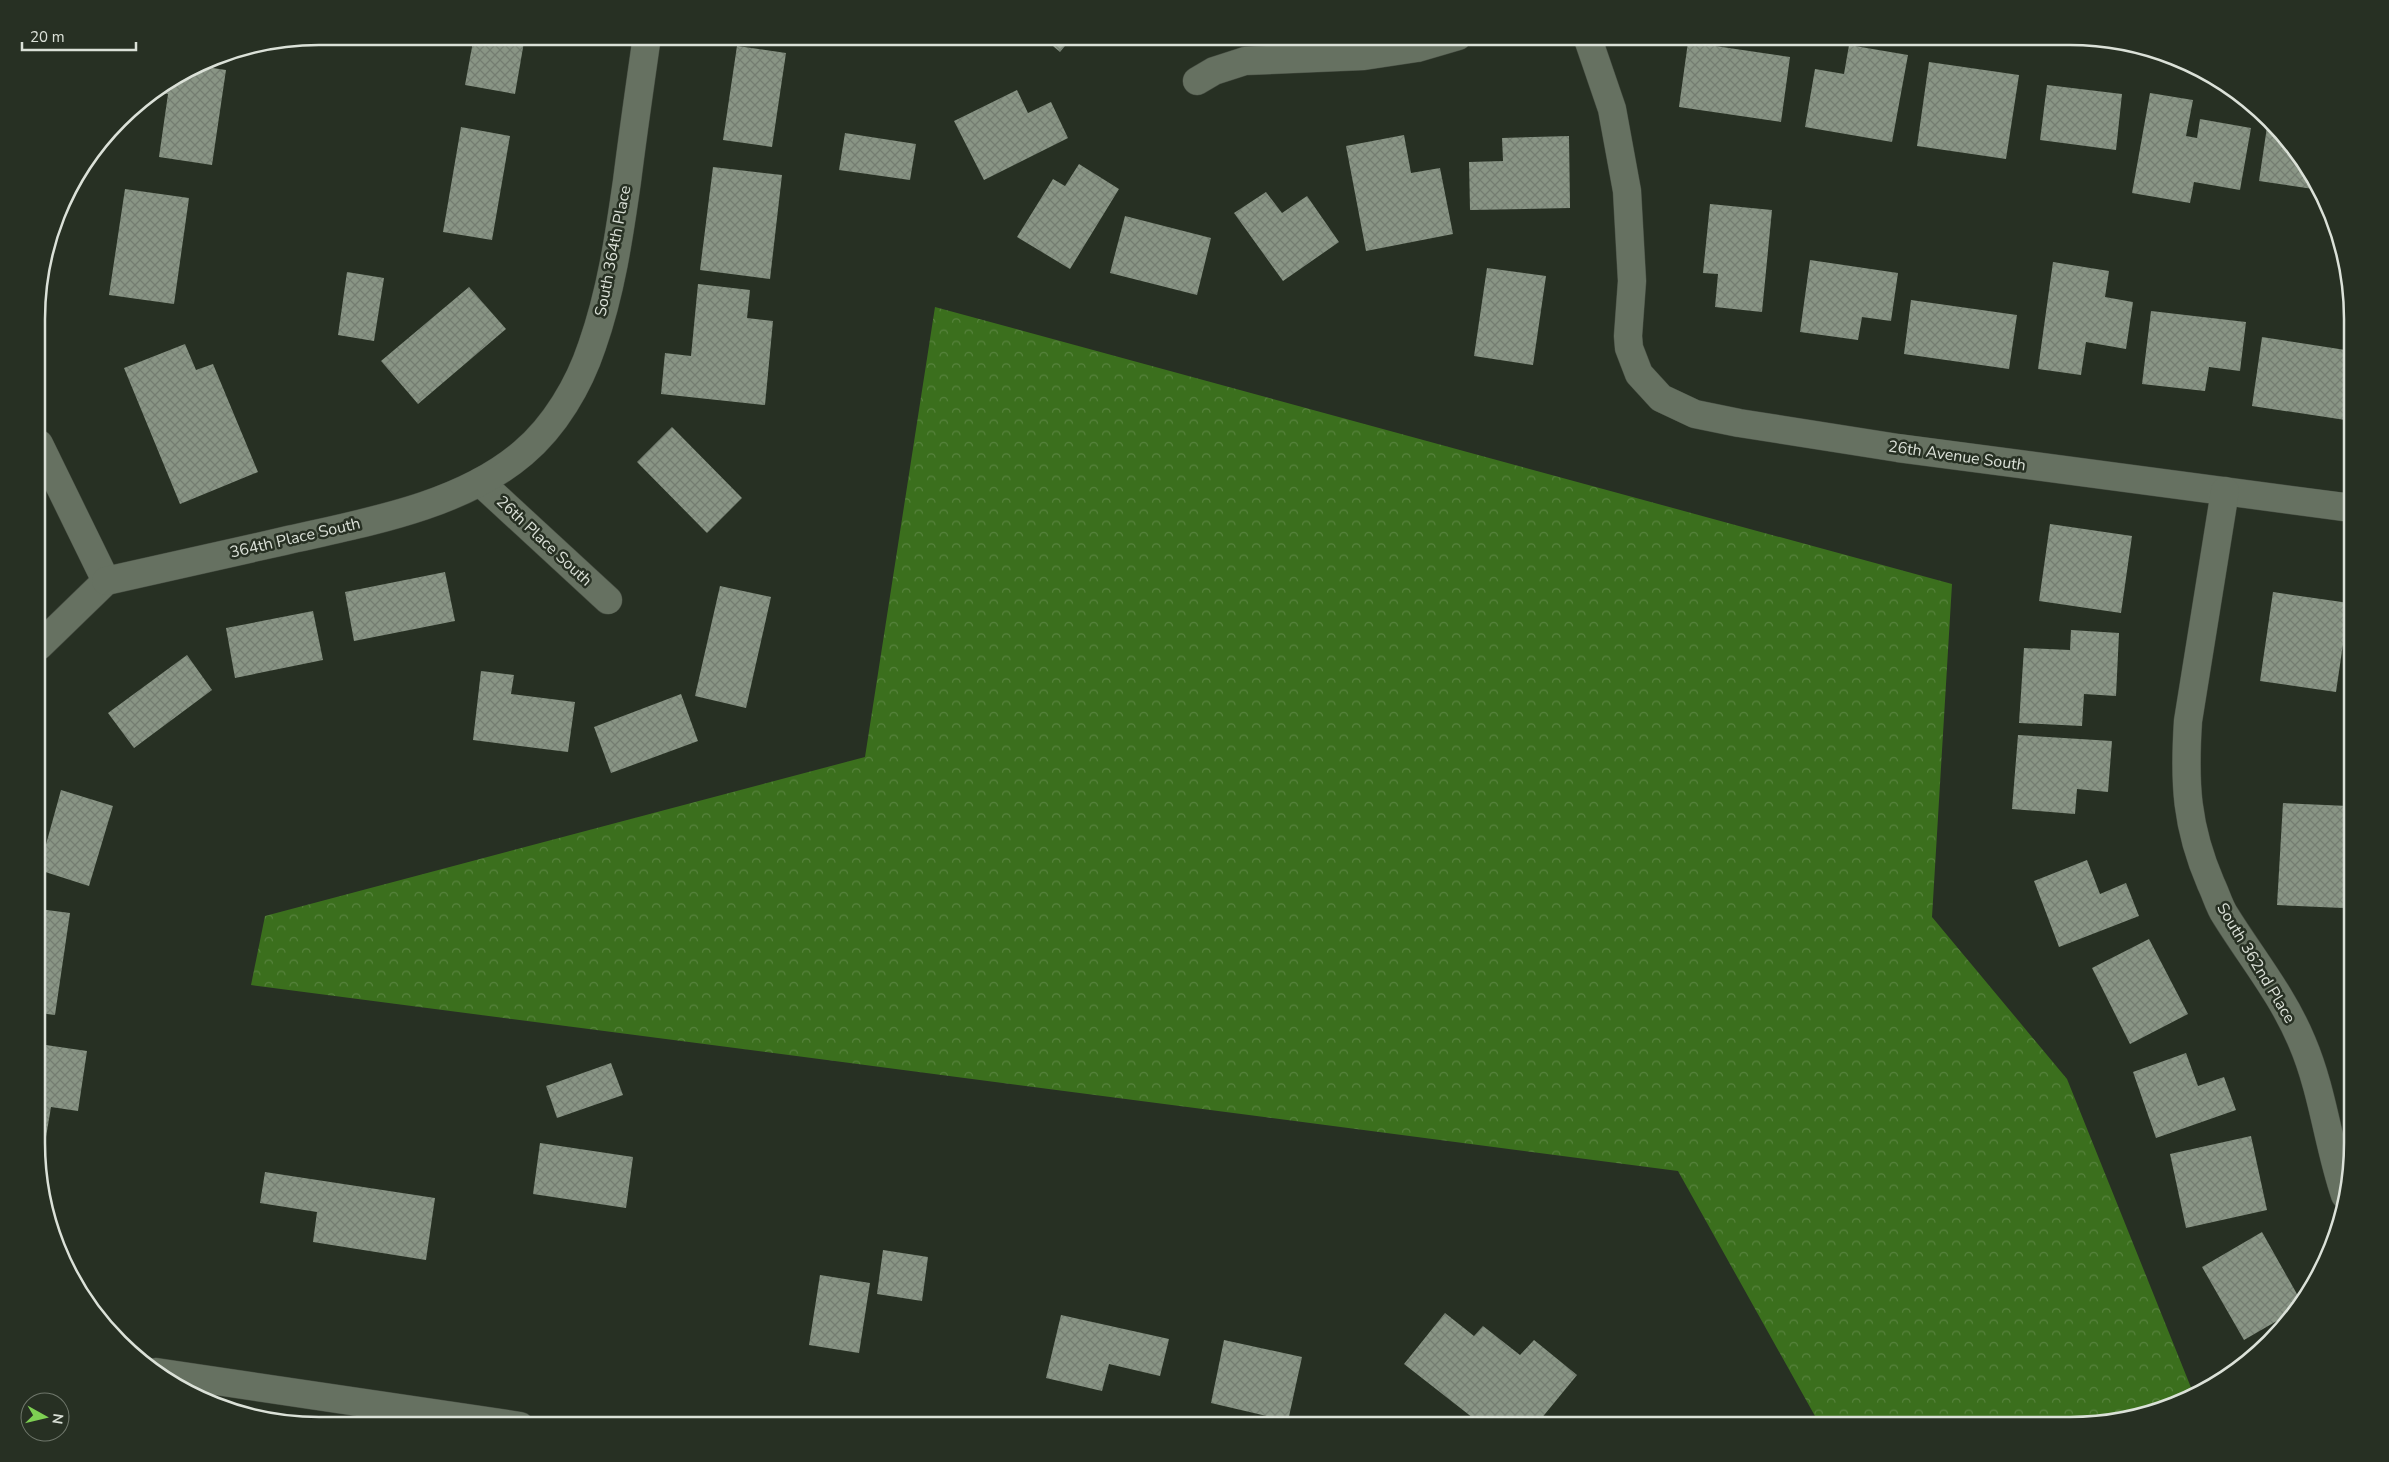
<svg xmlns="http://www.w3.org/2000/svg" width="2389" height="1462" font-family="'Nunito Sans',sans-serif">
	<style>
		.forest { fill: url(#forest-crowns) }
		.building { fill: url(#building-cross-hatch) }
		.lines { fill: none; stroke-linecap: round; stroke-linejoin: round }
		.minor-casing { stroke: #454c41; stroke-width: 29 }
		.minor { stroke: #667161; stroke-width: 28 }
		.labels { text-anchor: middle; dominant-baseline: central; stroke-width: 5; stroke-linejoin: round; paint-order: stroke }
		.street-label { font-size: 16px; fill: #dbe1d8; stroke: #273023 }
		.rim { fill: none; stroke: #dbe1d8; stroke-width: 2.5 }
	</style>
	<defs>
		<pattern id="forest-crowns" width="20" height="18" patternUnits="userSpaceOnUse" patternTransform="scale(1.25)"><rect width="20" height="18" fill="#3b6f1d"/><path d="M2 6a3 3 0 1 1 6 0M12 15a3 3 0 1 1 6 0" fill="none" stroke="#57833d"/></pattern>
		<pattern id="building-cross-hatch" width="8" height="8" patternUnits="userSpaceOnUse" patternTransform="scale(1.25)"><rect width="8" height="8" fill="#899585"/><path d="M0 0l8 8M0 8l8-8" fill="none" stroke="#747d71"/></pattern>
	</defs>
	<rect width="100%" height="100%" fill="#273023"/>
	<!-- forest -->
	<polygon class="forest" points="935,307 1952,584 1932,917 2067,1079 2194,1395 2143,1416 2088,1425 1820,1425 1678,1171 251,985 265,916 865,757"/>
	<!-- building -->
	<g class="building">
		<polygon points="474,36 525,36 515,94 465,85"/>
		<polygon points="1041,36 1073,36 1060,52"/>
		<polygon points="1688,42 1790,57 1781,122 1679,107"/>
		<polygon points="1849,45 1908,55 1892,142 1805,127 1815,69 1844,74"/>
		<polygon points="737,46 786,53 772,147 723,140"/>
		<polygon points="1929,62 2019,75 2006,159 1917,146"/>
		<polygon points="199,66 226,70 212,165 159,157 168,94 156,92"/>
		<polygon points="2047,85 2122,94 2116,150 2040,140"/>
		<polygon points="1017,90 1028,113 1051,102 1068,138 984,180 954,121"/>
		<polygon points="2150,93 2193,100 2186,136 2197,138 2200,119 2251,128 2240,190 2194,182 2190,203 2132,193"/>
		<polygon points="2268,120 2282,132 2315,178 2320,190 2259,181"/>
		<polygon points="461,127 510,136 492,240 443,232"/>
		<polygon points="845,133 916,144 910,180 839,170"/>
		<polygon points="1404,135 1411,173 1440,168 1453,234 1366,251 1346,146"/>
		<polygon points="1569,136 1570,208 1470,210 1469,162 1503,161 1502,138"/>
		<polygon points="1079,164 1119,189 1070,269 1017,237 1053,179 1065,186"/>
		<polygon points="713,167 782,175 770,279 700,270"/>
		<polygon points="125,189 189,198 174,304 109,295"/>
		<polygon points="1266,192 1282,213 1307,196 1339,242 1283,281 1234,213"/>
		<polygon points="1710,204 1772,210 1762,312 1715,307 1718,274 1703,273"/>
		<polygon points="1125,216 1211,238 1197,295 1110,273"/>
		<polygon points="1810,260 1898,273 1891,321 1862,317 1858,340 1800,332"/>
		<polygon points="2053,262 2109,271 2105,297 2133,302 2126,349 2086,342 2081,375 2038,369"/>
		<polygon points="1487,268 1546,276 1533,365 1474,356"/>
		<polygon points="347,272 384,278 374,341 338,335"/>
		<polygon points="698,284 750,290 747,318 773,321 765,405 661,394 665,353 691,356"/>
		<polygon points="469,287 506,329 418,404 381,361"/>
		<polygon points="1911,300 2017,315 2009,369 1904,354"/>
		<polygon points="2151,311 2246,322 2240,371 2209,367 2205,391 2142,384"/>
		<polygon points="2262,337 2352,351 2352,421 2252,406"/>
		<polygon points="185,344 196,370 213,364 258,472 180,504 124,368"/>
		<polygon points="672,427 742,498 707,533 637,462"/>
		<polygon points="2050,524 2132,536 2121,613 2039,601"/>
		<polygon points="445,572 455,621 354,641 345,592"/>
		<polygon points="720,586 771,597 746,708 695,696"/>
		<polygon points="2273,592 2349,603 2336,692 2260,681"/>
		<polygon points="313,611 323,660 235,678 226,628"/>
		<polygon points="2071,630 2119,633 2116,696 2084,694 2082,726 2019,723 2024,648 2070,650"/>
		<polygon points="187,655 212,690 134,748 108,713"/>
		<polygon points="481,671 514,675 511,694 575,702 568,752 473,740"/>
		<polygon points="681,694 698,741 611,773 594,727"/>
		<polygon points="2351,734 2352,734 2352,751 2349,751"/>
		<polygon points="2018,735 2112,741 2108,792 2077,789 2075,814 2012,809"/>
		<polygon points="61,790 113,806 89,886 39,870"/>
		<polygon points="2283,803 2348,806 2343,908 2277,905"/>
		<polygon points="2087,860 2100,894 2126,883 2139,916 2059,947 2034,881"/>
		<polygon points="39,909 70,913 55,1015 39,1013"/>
		<polygon points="2149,939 2188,1014 2130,1044 2092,968"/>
		<polygon points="39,1044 87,1051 78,1111 51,1107 46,1137 39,1136"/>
		<polygon points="2186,1053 2198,1086 2224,1077 2236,1110 2156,1138 2133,1072"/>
		<polygon points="611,1063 623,1095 557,1118 546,1086"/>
		<polygon points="2251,1136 2267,1210 2186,1228 2170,1154"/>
		<polygon points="540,1143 633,1157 626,1208 533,1194"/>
		<polygon points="265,1172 435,1198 426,1260 313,1242 317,1212 260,1203"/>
		<polygon points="2262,1232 2302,1303 2296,1310 2244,1340 2202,1267"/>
		<polygon points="883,1250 928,1257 922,1301 877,1294"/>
		<polygon points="820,1275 870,1283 859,1353 809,1345"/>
		<polygon points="1445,1313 1474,1336 1483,1326 1520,1355 1534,1340 1577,1375 1536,1425 1482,1425 1404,1364"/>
		<polygon points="1061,1315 1169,1339 1160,1376 1109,1364 1102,1391 1046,1378"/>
		<polygon points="1224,1340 1302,1357 1288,1421 1211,1403"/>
	</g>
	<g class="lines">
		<defs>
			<g id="minor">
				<polyline points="1587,36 1612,109 1627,191 1632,281 1628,336 1629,348 1639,374 1661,398 1695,414 1739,423 1898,448 2352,508"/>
				<polyline points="1197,81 1214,71 1245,61 1364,56 1417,48 1458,36"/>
				<polyline points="39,444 106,581 39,646"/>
				<polyline points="480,482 608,600"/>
				<path d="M2225,491L2188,721C2184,783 2186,826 2211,884C2216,894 2219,906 2225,915C2251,957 2283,996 2302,1042C2323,1091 2328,1145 2345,1195"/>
				<path d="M106,581C166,568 225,554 284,541C363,523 460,507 523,453C555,426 579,385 592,346C611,292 619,237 627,181C633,133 640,85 647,36"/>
				<polyline points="156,1372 520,1426"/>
			</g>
		</defs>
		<!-- minor casing -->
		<use href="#minor" class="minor-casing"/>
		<!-- minor -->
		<use href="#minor" class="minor"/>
	</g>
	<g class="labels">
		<!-- street labels -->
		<g class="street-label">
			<text transform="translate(613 251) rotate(-79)">South 364th Place</text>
			<text transform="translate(1957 456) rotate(8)">26th Avenue South</text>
			<text transform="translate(295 538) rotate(-13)">364th Place South</text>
			<text transform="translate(544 541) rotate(43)">26th Place South</text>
			<text transform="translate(2256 963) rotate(59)">South 362nd Place</text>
		</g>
	</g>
	<!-- crop -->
	<path d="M0 0H2389V1462H0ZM319 45H2070A274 274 0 0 1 2344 319V1143A274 274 0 0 1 2070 1417H319A274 274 0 0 1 45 1143V319A274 274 0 0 1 319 45Z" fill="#273023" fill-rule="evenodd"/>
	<path class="rim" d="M319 45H2070A274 274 0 0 1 2344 319V1143A274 274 0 0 1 2070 1417H319A274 274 0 0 1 45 1143V319A274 274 0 0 1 319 45Z"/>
	<!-- north arrow -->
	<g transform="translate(45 1417) rotate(98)"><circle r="24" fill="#273023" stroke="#6f776b"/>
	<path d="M0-4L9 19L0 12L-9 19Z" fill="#7ed053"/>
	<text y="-8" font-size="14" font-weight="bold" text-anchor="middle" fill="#dbe1d8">N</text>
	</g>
	<!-- scale -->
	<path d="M22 42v8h114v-8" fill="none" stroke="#dbe1d8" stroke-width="2.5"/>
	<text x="30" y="42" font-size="15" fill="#dbe1d8" stroke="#273023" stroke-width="4" paint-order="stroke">20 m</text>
</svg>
